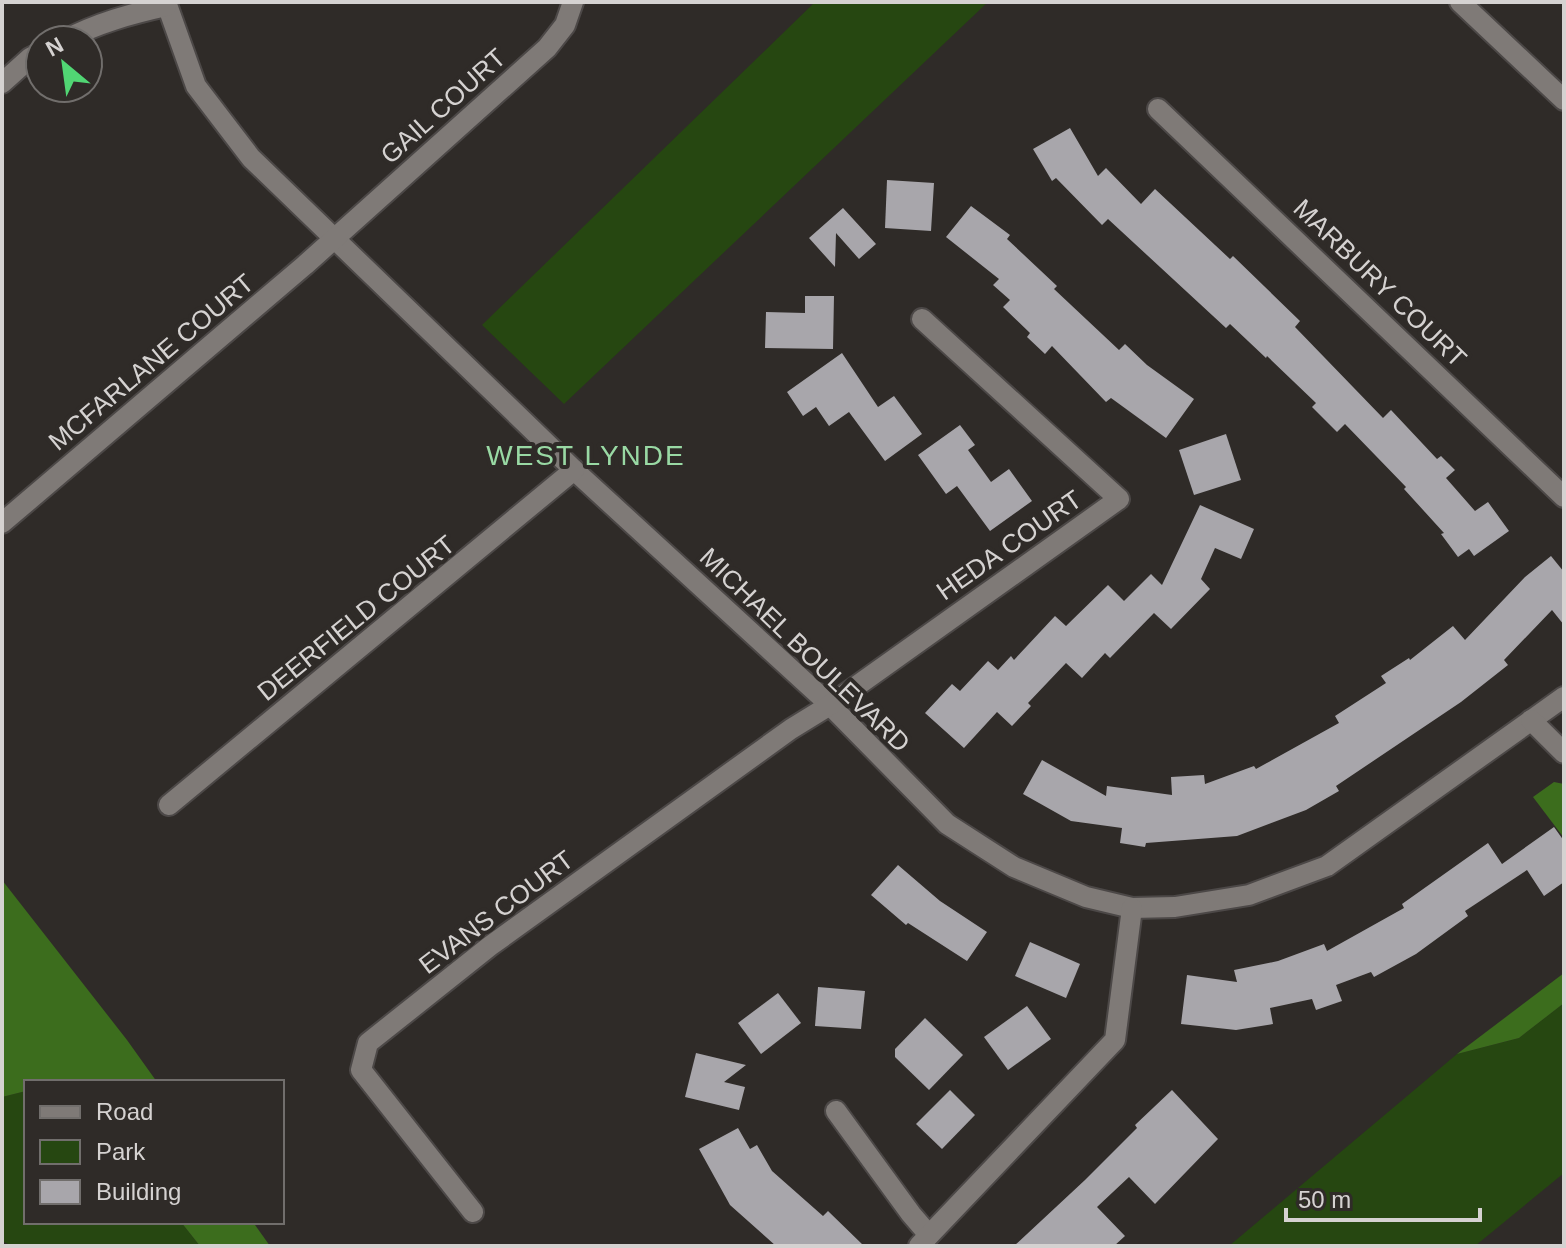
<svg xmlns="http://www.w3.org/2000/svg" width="1566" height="1248" font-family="Helvetica,sans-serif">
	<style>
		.green { fill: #264711 }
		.forest { fill: #3c6d1d }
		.building { fill: #a8a6ab }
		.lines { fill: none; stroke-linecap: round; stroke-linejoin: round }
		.minor-casing { stroke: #4c4847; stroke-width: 24 }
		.minor { stroke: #7f7a77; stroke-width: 20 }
		.labels { text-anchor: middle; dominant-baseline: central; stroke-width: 8; stroke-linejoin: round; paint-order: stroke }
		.street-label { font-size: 26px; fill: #d5d2d1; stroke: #2f2b28 }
		.neighbourhood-label { font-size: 28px; letter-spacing: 2px; fill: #99d9a4; stroke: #2f2b28 }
	</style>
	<rect width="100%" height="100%" fill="#2f2b28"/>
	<!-- green -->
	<g class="green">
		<polygon points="815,2 988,2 564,404 482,325"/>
		<polygon points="1564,1003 1564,1173 1475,1246 1229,1246 1457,1054 1519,1038"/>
		<polygon points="26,1091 26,1222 181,1222 200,1246 12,1246 2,1241 2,1097"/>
	</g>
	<!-- forest -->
	<g class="forest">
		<polygon points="1554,782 1564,784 1564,838 1533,797"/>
		<polygon points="2,880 127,1040 157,1082 26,1082 26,1091 2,1097"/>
		<polygon points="1564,973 1564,1003 1519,1038 1457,1054"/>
		<polygon points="181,1222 253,1222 270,1246 200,1246"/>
	</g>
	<!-- building -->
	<g class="building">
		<polygon points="1070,128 1098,176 1106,168 1141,204 1155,189 1230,259 1233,256 1300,321 1295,327 1383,418 1391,410 1437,459 1441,456 1455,470 1446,478 1475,511 1488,502 1509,531 1474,556 1469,549 1458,557 1441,534 1444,533 1404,489 1406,487 1345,424 1337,432 1312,407 1316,403 1267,356 1266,358 1230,324 1226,328 1108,219 1102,225 1056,178 1052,181 1033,149"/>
		<polygon points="887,180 934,183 931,231 885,228"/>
		<polygon points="971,206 1010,235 1007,239 1057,286 1054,289 1119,350 1125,344 1147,365 1194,399 1166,438 1111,398 1106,402 1052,346 1045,354 1027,337 1030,333 1003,307 1010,300 993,285 999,279 946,237"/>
		<polygon points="843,208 876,244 859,259 836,233 835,267 809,238"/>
		<polygon points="805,296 834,296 833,349 765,348 766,312 805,313"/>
		<polygon points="842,353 878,407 894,396 922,434 885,461 849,412 829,426 816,407 803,416 787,392"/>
		<polygon points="960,425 975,445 968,450 991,482 1009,469 1032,501 990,531 957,486 946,494 918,455"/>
		<polygon points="1226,434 1241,480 1194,495 1179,450"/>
		<polygon points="1200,505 1254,529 1241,559 1215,548 1201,579 1210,589 1171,629 1154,613 1110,658 1105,653 1082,678 1066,663 1028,703 1031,706 1012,726 997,712 964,748 925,713 952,684 960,691 988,661 998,670 1011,656 1014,660 1055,616 1066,626 1108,585 1124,601 1151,574 1162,585"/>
		<polygon points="1551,556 1564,572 1564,625 1552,610 1504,660 1508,665 1461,702 1336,786 1339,791 1306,810 1237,836 1146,843 1145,847 1120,843 1122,828 1071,821 1023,794 1042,760 1106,796 1107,786 1172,795 1171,777 1204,775 1205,784 1254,766 1256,769 1339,723 1335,716 1386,683 1381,676 1409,658 1410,660 1453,626 1465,640 1525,577"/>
		<polygon points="1554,827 1564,841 1564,882 1544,896 1527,870 1465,911 1468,916 1416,954 1374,977 1371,972 1336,985 1342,1001 1316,1010 1312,999 1270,1008 1273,1024 1236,1030 1181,1024 1187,975 1237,982 1234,970 1278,961 1324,944 1327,951 1404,908 1402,904 1488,843 1502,864"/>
		<polygon points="898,865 940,901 987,932 967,961 908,923 906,925 871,895"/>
		<polygon points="1030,942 1080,964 1066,998 1015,976"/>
		<polygon points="818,987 865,991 861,1029 815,1026"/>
		<polygon points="778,993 801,1023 761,1054 738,1023"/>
		<polygon points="1027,1006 1051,1039 1008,1070 984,1037"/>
		<polygon points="925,1018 963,1055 929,1090 895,1057 895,1049"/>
		<polygon points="696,1053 746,1065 724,1082 745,1087 739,1110 685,1097"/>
		<polygon points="950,1090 975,1115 942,1149 916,1124"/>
		<polygon points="1172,1090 1218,1139 1155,1204 1129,1177 1097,1207 1125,1236 1114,1246 1014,1246 1085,1180 1137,1128 1135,1125"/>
		<polygon points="738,1128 750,1149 757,1145 772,1171 823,1216 828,1211 864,1246 776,1246 730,1205 699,1149"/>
	</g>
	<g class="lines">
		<defs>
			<g id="minor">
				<polyline points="166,2 196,86 251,158 574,470 830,705 947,824 1014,867 1086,897 1132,908 1175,907 1249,895 1327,866 1564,697"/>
				<polyline points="1460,2 1564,100"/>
				<path d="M65,40C98,23 130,14 166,6"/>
				<polyline points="2,83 30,58 40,53"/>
				<polyline points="1158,109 1564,497"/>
				<polyline points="2,523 305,265 547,48 565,25 573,2"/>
				<polyline points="1531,720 1564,753"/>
				<polyline points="169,805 574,470"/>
				<polyline points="836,1111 911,1214 929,1235"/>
				<polyline points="473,1212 361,1070 368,1043 490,946 791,729 830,705 1119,499 922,319"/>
				<polyline points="919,1246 1115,1040 1132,908"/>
			</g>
		</defs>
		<!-- minor casing -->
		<use href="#minor" class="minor-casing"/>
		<!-- minor -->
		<use href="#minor" class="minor"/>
	</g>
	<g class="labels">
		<!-- street labels -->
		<g class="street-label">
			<text transform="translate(443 106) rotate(-42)">GAIL COURT</text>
			<text transform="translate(1380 283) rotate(44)">MARBURY COURT</text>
			<text transform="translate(151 362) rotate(-40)">MCFARLANE COURT</text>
			<text transform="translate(1009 545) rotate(-35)">HEDA COURT</text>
			<text transform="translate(356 618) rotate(-39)">DEERFIELD COURT</text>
			<text transform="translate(805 650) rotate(44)">MICHAEL BOULEVARD</text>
			<text transform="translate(496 912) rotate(-37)">EVANS COURT</text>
		</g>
		<!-- neighbourhood labels -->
		<g class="neighbourhood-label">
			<text x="586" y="455">WEST LYNDE</text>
		</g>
	</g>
	<!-- border -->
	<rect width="1566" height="1248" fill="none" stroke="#d5d2d1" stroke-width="8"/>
	<!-- legend -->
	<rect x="24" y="1080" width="260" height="144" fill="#2f2b28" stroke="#716e6c" stroke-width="2"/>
	<rect x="40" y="1106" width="40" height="12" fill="#7f7a77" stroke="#716e6c" stroke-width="2"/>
	<text x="96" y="1120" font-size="24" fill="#d5d2d1">Road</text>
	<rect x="40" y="1140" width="40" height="24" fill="#264711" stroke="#716e6c" stroke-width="2"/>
	<text x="96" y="1160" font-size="24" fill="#d5d2d1">Park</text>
	<rect x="40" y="1180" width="40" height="24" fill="#a8a6ab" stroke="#716e6c" stroke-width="2"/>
	<text x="96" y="1200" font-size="24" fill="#d5d2d1">Building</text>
	<!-- north arrow -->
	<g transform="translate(64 64) rotate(331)"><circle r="38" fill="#2f2b28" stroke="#716e6c" stroke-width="2"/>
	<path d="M0-6L14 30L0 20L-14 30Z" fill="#51d674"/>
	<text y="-12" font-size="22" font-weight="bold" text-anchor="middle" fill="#d5d2d1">N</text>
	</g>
	<!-- scale -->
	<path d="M1286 1208v12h194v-12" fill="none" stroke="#d5d2d1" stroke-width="4"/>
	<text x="1298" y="1208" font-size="24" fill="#d5d2d1" stroke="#2f2b28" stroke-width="6" paint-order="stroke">50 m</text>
</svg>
